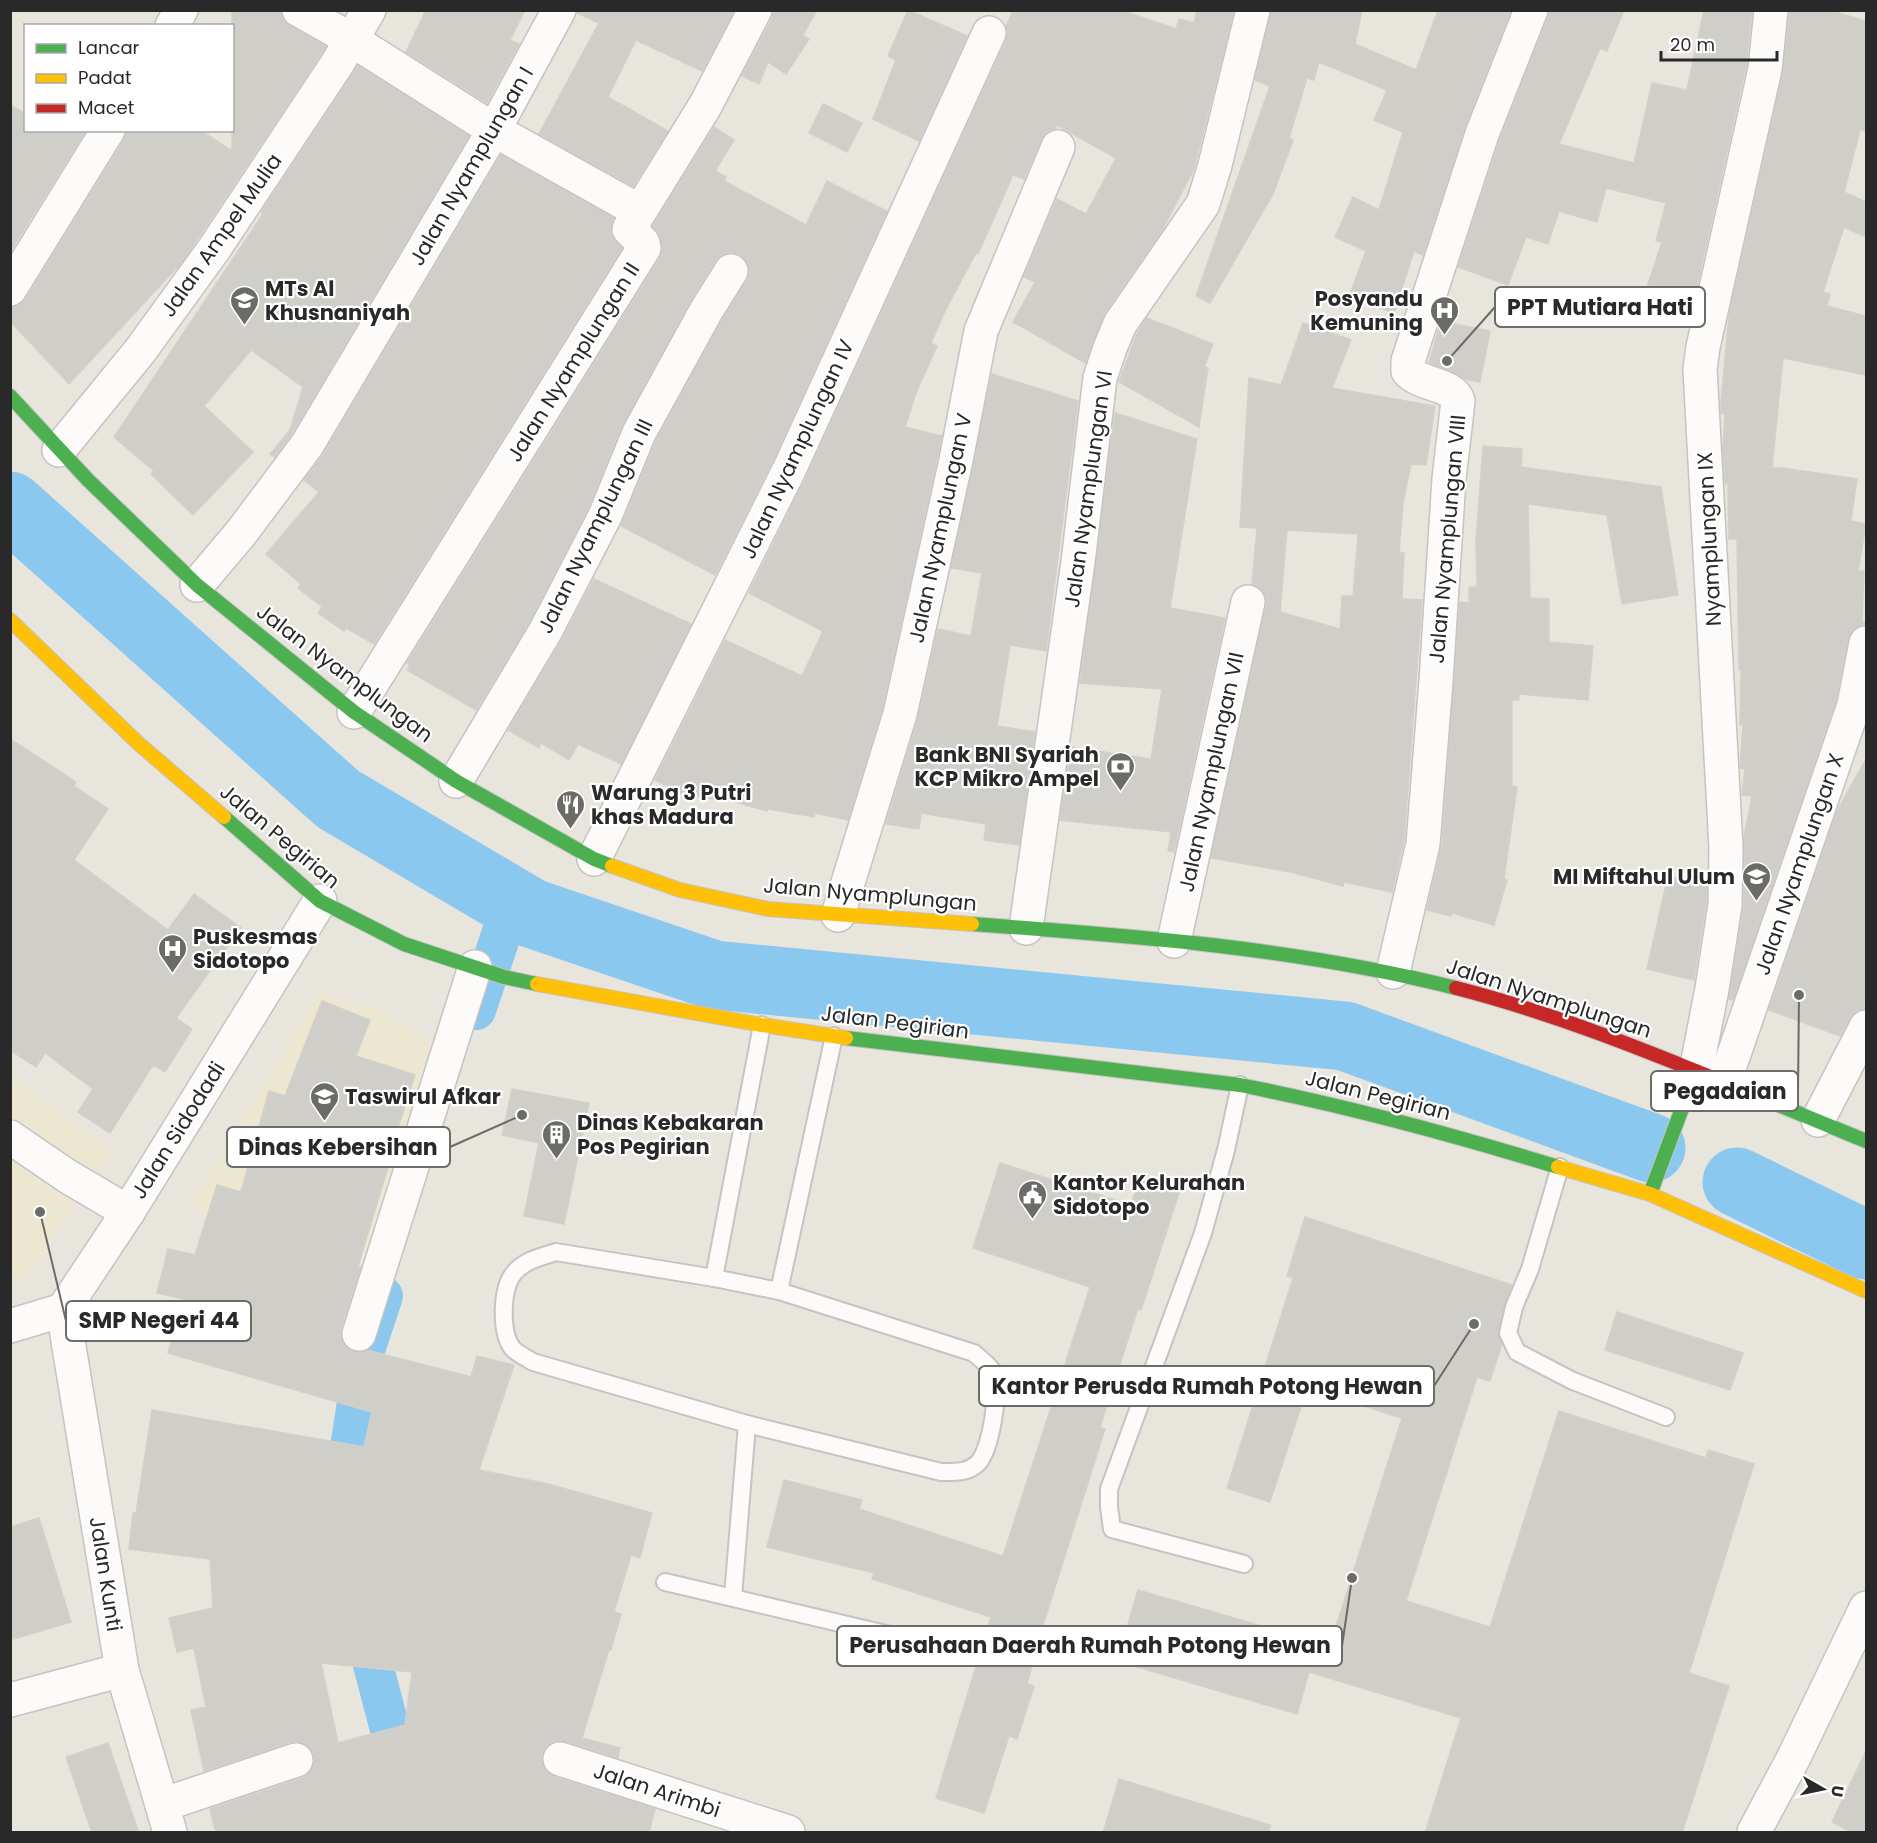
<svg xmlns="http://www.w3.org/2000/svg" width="1877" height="1843" font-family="Poppins,sans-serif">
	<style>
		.education { fill: #ece7d0 }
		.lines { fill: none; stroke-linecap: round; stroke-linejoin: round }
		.canal { stroke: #8ac8f0; stroke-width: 40 }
		.river { stroke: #8ac8f0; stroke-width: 69 }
		.building { fill: #d0cec9; stroke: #d3d0ca; stroke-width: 1.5; fill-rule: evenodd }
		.lane-casing { stroke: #c5c3c3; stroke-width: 20 }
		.street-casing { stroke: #c5c3c3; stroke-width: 36 }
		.fast-casing { stroke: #c5c3c3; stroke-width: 16 }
		.slow-casing { stroke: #c5c3c3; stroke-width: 16 }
		.jam-casing { stroke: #c5c3c3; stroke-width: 16 }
		.lane { stroke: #fcfbfa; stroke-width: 16 }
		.street { stroke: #fcfbfa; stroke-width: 33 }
		.fast { stroke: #4caf50; stroke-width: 14 }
		.slow { stroke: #ffc107; stroke-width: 14 }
		.jam { stroke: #c62828; stroke-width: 14 }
		.labels { text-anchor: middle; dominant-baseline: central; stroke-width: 4.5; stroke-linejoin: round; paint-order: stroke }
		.street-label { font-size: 21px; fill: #292929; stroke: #fff }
		.poi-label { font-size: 21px; font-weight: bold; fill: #292929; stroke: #fff; text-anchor: start }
		.leader { fill: none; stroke: #6c6b68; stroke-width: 2 }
		.callout-dot { fill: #6c6b68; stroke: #fff; stroke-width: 2 }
		.callout { fill: #fff; stroke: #6c6b68; stroke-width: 2 }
		.callout-label { font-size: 22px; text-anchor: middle; font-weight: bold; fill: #292929 }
	</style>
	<rect width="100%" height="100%" fill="#e8e5dd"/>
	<!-- education -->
	<g class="education">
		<polygon points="320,992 382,1012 431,1041 366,1267 210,1223 192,1203"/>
		<polygon points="11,1077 111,1150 23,1283 11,1274"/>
	</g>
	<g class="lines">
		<!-- canal -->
		<g class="canal">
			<polyline points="476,1010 512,902"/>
			<polyline points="342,1500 365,1350 383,1296"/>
			<polyline points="360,1615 404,1783"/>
		</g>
		<!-- river -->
		<g class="river">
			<polyline points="10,506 338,799 531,913 714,975 1345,1036 1651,1148"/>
			<polyline points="1737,1182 1866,1245"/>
		</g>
	</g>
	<!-- building -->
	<g class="building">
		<polygon points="232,10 280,10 283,19 289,26 326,47 182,262 69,384 10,321 10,308 19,305 26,299 124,140 127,130 200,130 232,151"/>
		<polygon points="426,10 525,10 510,40 519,44 487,103 406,52"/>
		<polygon points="578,10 734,10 702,71 636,40 608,97 668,131 633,186 539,134 599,23 577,13"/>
		<polygon points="774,10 817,10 803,35 809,39 786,74 768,62 759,84 742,76 772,19"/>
		<polygon points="908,10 967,36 919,141 873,119 896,60 888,56"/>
		<polygon points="1013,10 1121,10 1176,29 1179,19 1194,23 1197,10 1234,10 1194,169 1161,232 1104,314 1085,363 1013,322 1035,282 1024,277 1057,199 1086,214 1116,158 1057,125 1056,128 1046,132 1041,139 1024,179 1013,175 978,254 976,253 946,309 931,343 937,346 916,393 905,427 942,436 882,709 848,820 815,813 814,817 768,809 767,811 718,797 717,800 683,794 655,780 725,640 802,676 823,631 749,593 806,478 1006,41 1008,32 1006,27"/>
		<polygon points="1271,10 1362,10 1355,44 1416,70 1438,10 1511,10 1465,127 1423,255 1414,251 1394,313 1349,297 1366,251 1335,237 1353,197 1379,210 1403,132 1374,120 1387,90 1319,62 1314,80 1307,78 1289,138 1293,140 1273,194 1210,303 1196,296 1270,86 1255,80"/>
		<polygon points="1549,10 1624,10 1607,51 1600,48 1559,144 1634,163 1652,83 1687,90 1704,10 1752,10 1746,66 1693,304 1647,287 1662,242 1656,241 1666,203 1606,188 1597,222 1559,211 1548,244 1526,237 1508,285 1458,267 1500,140 1548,17"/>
		<polygon points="1790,10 1828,10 1866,21 1866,131 1860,130 1844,192 1866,202 1866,237 1844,227 1823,292 1830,294 1827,306 1866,316 1866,375 1783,358 1772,468 1782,468 1857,479 1851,521 1866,524 1858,571 1864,571 1862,622 1865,623 1852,630 1848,639 1836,700 1733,1000 1729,999 1744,905 1744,837 1752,796 1742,795 1745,769 1740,768 1743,725 1740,725 1741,670 1739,670 1737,539 1729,539 1728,484 1725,484 1723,448 1725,414 1721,413 1721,402 1729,316 1783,73"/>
		<polygon points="358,66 469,136 291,435 275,457 270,454 290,430 303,387 251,350 204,406 253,452 193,515 151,474 154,471 114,437 263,214 261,212"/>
		<polygon points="823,104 862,123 847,152 809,133"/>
		<polygon points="10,105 26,114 26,130 86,130 10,252"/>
		<polygon points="714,127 734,140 715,171 726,177 724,181 806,225 827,181 887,211 772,462 715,575 621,526 656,441 722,320 747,280 750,271 748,263 740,255 731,252 723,254 715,261 690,302 623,424 588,508 530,621 476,710 407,670 410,665 407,663 660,258 661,239 653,226"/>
		<polygon points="501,155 614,218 610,226 611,235 622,248 374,644 346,628 344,631 318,613 322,607 298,588 301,584 266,554 319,492 304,480 323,455"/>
		<polygon points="1147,318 1213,344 1204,367 1208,368 1199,427 1119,382 1137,333"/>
		<polygon points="1441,321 1490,331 1480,382 1465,379 1452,371 1429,362"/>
		<path d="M1303,323L1351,340L1332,388L1435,406L1426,465L1411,464L1403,503L1399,553H1404L1402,599L1422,600L1404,841L1392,892L1344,882L1343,886L1290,872L1211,858L1266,605V597L1261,589L1252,584L1257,528L1240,527L1249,378L1281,385ZM1287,530L1358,534L1353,596H1342L1340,629L1280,612Z"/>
		<polygon points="992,374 1078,401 1046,651 1010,645 997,726 1035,732 1019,845 984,840 986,824 921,813 919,829 886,824 918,719 938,629 971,636 982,573 951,568"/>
		<polygon points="1115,413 1197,439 1170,608 1225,618 1174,852 1168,851 1171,832 1060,820 1071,747 1151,759 1162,689 1080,683"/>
		<polygon points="1483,446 1522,449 1521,467 1661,487 1678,595 1622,604 1607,515 1528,504 1530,598 1549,599 1549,642 1593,646 1588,700 1519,694 1519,700 1512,700 1512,786 1517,787 1504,879 1507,880 1494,925 1452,913 1451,916 1427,910 1442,845 1460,602 1469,603 1469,587 1477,587 1476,541"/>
		<polygon points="594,579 691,624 621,764 578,744 569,760 541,743 539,748 508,730 562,640"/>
		<polygon points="10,739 76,782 74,786 108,809 74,860 168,930 194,894 241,928 176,1018 192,1029 165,1072 153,1065 110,1133 78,1112 93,1089 45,1053 36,1067 10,1050"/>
		<polygon points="1866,759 1866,1003 1865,1008 1856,1011 1850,1018 1840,1036 1769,1010 1837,811"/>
		<polygon points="1668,876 1707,885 1706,903 1694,980 1647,969"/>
		<path d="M322,1001L370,1020L356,1056L415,1075L393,1143L395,1144L358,1266L361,1267L341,1328V1337L345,1346L354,1352H362L367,1350L471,1377L477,1356L514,1365L479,1470L548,1484L652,1513L640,1558L631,1555L614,1612L621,1614L611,1650L609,1649L582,1738L620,1748L618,1758L566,1741H557L547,1746L542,1754V1762L546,1771L554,1777L655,1809L649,1833H216L210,1809L302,1778L310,1773L314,1764V1755L308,1746L299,1742H291L204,1771L191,1710L206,1707L194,1648L177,1652L169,1618L213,1608L210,1559L129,1549L133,1513H136L152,1410L364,1447L372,1412L168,1353L183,1299L157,1293L168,1249L195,1255L217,1185L241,1192L269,1091L285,1096ZM321,1663L412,1672L405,1725L338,1743Z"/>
		<polygon points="512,1089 589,1103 564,1224 524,1216 539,1143 502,1135"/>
		<polygon points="1000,1163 1131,1205 1141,1174 1181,1187 1141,1310 1138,1308 1100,1427 1105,1429 1039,1638 1040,1638 1027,1684 1034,1686 1017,1739 1009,1736 984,1813 936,1798 991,1617 872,1579 874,1573 767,1547 784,1480 862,1500 859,1509 1003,1556 1090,1287 973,1248"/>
		<polygon points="1305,1217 1512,1285 1504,1305 1498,1331 1502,1344 1490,1381 1477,1377 1406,1601 1490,1627 1559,1411 1706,1458 1708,1450 1754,1464 1689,1673 1729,1686 1682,1833 1425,1833 1461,1718 1309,1672 1297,1714 1117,1661 1138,1590 1330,1646 1402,1418 1307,1388 1270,1502 1227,1488 1293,1278 1287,1276"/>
		<polygon points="1617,1312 1743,1353 1730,1390 1605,1350"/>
		<polygon points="39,1518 71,1622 10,1640 10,1527"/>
		<polygon points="108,1743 123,1787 139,1833 92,1833 66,1757"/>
		<polygon points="1866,1751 1866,1833 1853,1833 1832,1822"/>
		<polygon points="1119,1779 1270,1825 1269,1833 1103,1833"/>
	</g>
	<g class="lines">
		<defs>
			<g id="lane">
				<polyline points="1240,1085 1226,1150 1203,1233 1109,1489 1109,1507 1112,1529 1244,1564"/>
				<polyline points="1560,1167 1530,1269 1514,1307 1508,1333 1517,1352 1573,1381 1666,1417"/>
				<path d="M556,1252L714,1278L779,1291L974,1353C980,1359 991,1366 994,1373C1000,1389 991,1452 977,1464C967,1473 954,1472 941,1472L747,1424L533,1362C527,1358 518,1354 513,1349C500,1333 501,1289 514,1273C525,1260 541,1257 556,1252Z"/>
				<polyline points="714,1278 762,1025"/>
				<polyline points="779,1291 834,1036"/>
				<polyline points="665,1582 924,1643"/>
				<polyline points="733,1597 747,1424"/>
			</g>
			<g id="street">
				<polyline points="299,10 352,40 494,130 639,211"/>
				<polyline points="172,26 181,10"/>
				<polyline points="10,289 108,130"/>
				<polyline points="59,450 140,351 214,249 337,64 369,10"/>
				<polyline points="197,585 241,533 307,445 494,130 559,10"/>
				<polyline points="354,712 644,248 643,243 629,229 705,106 755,10"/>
				<polyline points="456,781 546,630 605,516 639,433 706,311 731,271"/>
				<polyline points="594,859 789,470 989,33"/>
				<polyline points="838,915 900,714 956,460 981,331 1058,147"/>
				<polyline points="1026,928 1078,562 1100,378 1110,348 1120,324 1203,204 1215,165 1253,10"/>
				<polyline points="1174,941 1248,602"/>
				<path d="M1393,972L1423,844L1436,681L1449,479L1458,401C1454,384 1420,385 1408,371V361L1482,134L1531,10"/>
				<polyline points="1696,1071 1712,989 1725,905 1726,848 1700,369 1703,347 1765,69 1771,10"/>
				<polyline points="1724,1083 1854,705 1866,643"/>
				<polyline points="1818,1120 1866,1027"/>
				<polyline points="10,1137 67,1176 128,1212"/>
				<polyline points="63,1310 122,1670 170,1832"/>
				<polyline points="10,1326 63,1310 128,1212 320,901"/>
				<polyline points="359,1334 475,967"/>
				<polyline points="10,1700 122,1670"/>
				<polyline points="560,1759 788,1832"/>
				<polyline points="162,1805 296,1760"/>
				<polyline points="1754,1832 1793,1759 1866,1608"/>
			</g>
			<g id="fast">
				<polyline points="10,396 88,480 197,585 354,712 456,781 594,859 612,866"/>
				<polyline points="224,817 320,901 404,944 504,977 537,984"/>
				<path d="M972,924C1135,936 1298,948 1456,988"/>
				<path d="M846,1038L1240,1085C1347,1106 1454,1135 1558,1167"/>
				<polyline points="1718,1080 1866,1141"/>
				<polyline points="1650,1194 1696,1071"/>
			</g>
			<g id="slow">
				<polyline points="10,620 139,744 224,817"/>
				<polyline points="612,866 680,890 768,909 972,924"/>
				<polyline points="537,984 762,1025 846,1038"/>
				<polyline points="1558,1167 1650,1194 1866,1291"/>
			</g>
			<path id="jam" d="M1456,988C1546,1011 1632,1045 1718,1080"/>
		</defs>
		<!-- lane casing -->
		<use href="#lane" class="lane-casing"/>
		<!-- street casing -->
		<use href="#street" class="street-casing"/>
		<!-- fast casing -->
		<use href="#fast" class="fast-casing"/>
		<!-- slow casing -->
		<use href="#slow" class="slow-casing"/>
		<!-- jam casing -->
		<use href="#jam" class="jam-casing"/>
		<!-- lane -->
		<use href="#lane" class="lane"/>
		<!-- street -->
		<use href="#street" class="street"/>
		<!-- fast -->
		<use href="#fast" class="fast"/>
		<!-- slow -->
		<use href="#slow" class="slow"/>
		<!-- jam -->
		<use href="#jam" class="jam"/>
	</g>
	<!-- icons -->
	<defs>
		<symbol id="school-pin" viewBox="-11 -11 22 30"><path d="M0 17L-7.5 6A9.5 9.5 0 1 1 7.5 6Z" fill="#6c6b68" stroke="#fff"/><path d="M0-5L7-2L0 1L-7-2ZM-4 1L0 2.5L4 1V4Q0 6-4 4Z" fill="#fff"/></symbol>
		<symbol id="hospital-pin" viewBox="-11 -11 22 30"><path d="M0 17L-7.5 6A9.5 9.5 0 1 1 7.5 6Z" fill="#6c6b68" stroke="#fff"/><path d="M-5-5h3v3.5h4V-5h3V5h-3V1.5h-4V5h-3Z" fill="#fff"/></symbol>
		<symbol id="bank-pin" viewBox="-11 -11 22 30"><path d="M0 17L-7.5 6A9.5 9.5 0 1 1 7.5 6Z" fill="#6c6b68" stroke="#fff"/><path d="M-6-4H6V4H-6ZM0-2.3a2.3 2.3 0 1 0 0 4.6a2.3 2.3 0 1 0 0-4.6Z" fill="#fff"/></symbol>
		<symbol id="restaurant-pin" viewBox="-11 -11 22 30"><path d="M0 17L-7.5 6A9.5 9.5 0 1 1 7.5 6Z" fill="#6c6b68" stroke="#fff"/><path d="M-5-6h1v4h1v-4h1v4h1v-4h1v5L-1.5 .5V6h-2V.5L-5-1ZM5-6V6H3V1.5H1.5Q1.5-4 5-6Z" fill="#fff"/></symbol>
		<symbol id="university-pin" viewBox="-11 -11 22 30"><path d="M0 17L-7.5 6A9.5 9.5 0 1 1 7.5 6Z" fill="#6c6b68" stroke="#fff"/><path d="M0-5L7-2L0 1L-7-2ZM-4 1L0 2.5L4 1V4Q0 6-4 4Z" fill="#fff"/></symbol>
		<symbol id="building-pin" viewBox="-11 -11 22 30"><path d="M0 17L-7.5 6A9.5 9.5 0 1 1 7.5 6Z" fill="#6c6b68" stroke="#fff"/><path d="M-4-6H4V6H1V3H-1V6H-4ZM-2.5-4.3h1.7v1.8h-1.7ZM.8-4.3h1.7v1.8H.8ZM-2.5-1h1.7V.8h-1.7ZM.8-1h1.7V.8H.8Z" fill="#fff"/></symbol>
		<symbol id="civic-pin" viewBox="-11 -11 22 30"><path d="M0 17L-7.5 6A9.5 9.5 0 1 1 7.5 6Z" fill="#6c6b68" stroke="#fff"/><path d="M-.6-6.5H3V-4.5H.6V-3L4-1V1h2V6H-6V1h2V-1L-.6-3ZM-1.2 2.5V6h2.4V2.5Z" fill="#fff"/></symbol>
	</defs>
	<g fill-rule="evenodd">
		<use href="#school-pin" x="228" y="284" width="33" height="45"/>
		<use href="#hospital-pin" x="1428" y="294" width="33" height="45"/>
		<use href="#bank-pin" x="1104" y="750" width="33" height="45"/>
		<use href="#restaurant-pin" x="554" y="788" width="33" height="45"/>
		<use href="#school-pin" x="1740" y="860" width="33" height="45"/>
		<use href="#hospital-pin" x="156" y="932" width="33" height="45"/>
		<use href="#university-pin" x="308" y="1080" width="33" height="45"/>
		<use href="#building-pin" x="540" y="1118" width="33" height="45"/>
		<use href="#civic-pin" x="1016" y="1178" width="33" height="45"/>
	</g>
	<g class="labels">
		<!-- street labels -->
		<g class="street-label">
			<text transform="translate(471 166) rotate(-60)">Jalan Nyamplungan I</text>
			<text transform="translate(221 235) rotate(-55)">Jalan Ampel Mulia</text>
			<text transform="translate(573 362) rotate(-58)">Jalan Nyamplungan II</text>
			<text transform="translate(797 449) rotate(-65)">Jalan Nyamplungan IV</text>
			<text transform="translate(1088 489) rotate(-82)">Jalan Nyamplungan VI</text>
			<text transform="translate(595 526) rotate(-64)">Jalan Nyamplungan III</text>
			<text transform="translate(940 528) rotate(-78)">Jalan Nyamplungan V</text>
			<text transform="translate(1447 539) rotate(-85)">Jalan Nyamplungan VIII</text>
			<text transform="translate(1709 539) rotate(-93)">Nyamplungan IX</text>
			<text transform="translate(345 673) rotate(37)">Jalan Nyamplungan</text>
			<text transform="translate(1211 772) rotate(-78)">Jalan Nyamplungan VII</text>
			<text transform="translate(280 836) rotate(40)">Jalan Pegirian</text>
			<text transform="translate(1799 864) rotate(-71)">Jalan Nyamplungan X</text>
			<text transform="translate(870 894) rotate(5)">Jalan Nyamplungan</text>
			<text transform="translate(1549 998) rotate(18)">Jalan Nyamplungan</text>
			<text transform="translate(895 1022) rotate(7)">Jalan Pegirian</text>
			<text transform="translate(1378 1095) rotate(14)">Jalan Pegirian</text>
			<text transform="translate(178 1130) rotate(-58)">Jalan Sidodadi</text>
			<text transform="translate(106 1574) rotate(81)">Jalan Kunti</text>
			<text transform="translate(657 1790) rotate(18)">Jalan Arimbi</text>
		</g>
		<!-- poi labels -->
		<g class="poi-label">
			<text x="265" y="288">MTs Al<tspan x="265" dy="24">Khusnaniyah</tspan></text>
			<text x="1423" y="298" text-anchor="end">Posyandu<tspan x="1423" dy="24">Kemuning</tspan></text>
			<text x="1099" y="754" text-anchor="end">Bank BNI Syariah<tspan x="1099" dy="24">KCP Mikro Ampel</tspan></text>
			<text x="591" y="792">Warung 3 Putri<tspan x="591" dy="24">khas Madura</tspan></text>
			<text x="1735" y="876" text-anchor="end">MI Miftahul Ulum</text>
			<text x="193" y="936">Puskesmas<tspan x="193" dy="24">Sidotopo</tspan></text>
			<text x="345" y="1096">Taswirul Afkar</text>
			<text x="577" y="1122">Dinas Kebakaran<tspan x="577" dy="24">Pos Pegirian</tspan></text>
			<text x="1053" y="1182">Kantor Kelurahan<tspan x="1053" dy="24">Sidotopo</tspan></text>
		</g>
	</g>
	<!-- callouts -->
	<path class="leader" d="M1447 361L1495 307M1799 995L1798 1091M522 1115L450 1147M40 1212L66 1321M1474 1324L1434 1386M1352 1578L1342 1646"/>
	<g class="callout-dot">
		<circle cx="1447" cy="361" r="6"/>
		<circle cx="1799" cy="995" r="6"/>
		<circle cx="522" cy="1115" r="6"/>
		<circle cx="40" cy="1212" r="6"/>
		<circle cx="1474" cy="1324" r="6"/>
		<circle cx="1352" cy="1578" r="6"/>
	</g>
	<g class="callout">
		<rect x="1495" y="287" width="210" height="40" rx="6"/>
		<rect x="1651" y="1071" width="147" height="40" rx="6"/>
		<rect x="227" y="1127" width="223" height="40" rx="6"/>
		<rect x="66" y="1301" width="185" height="40" rx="6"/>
		<rect x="979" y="1366" width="455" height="40" rx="6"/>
		<rect x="837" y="1626" width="505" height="40" rx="6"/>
	</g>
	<g class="callout-label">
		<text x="1600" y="315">PPT Mutiara Hati</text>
		<text x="1725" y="1099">Pegadaian</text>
		<text x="338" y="1155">Dinas Kebersihan</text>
		<text x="159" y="1328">SMP Negeri 44</text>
		<text x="1207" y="1394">Kantor Perusda Rumah Potong Hewan</text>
		<text x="1090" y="1653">Perusahaan Daerah Rumah Potong Hewan</text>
	</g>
	<!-- border -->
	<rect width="1877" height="1843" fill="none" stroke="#292929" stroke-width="24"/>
	<!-- legend -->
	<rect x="24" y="24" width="210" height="108" fill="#ffffff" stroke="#a9a9a9" stroke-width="1.5"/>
	<rect x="36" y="44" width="30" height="9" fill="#4caf50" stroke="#a9a9a9" stroke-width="1.5"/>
	<text x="78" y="54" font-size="18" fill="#292929">Lancar</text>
	<rect x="36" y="74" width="30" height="9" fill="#ffc107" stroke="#a9a9a9" stroke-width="1.5"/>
	<text x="78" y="84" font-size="18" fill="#292929">Padat</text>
	<rect x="36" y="104" width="30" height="9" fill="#c62828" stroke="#a9a9a9" stroke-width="1.5"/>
	<text x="78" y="114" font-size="18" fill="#292929">Macet</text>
	<!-- north arrow -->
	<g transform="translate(1823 1789) rotate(99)" stroke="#ffffff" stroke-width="4.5" paint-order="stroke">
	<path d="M0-4.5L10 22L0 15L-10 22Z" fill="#292929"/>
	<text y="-9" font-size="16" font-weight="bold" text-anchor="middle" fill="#292929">U</text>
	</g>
	<!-- scale -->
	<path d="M1661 51v9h116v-9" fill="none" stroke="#292929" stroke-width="3"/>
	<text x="1670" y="51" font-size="18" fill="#292929" stroke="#ffffff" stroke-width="4.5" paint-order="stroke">20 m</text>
</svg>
